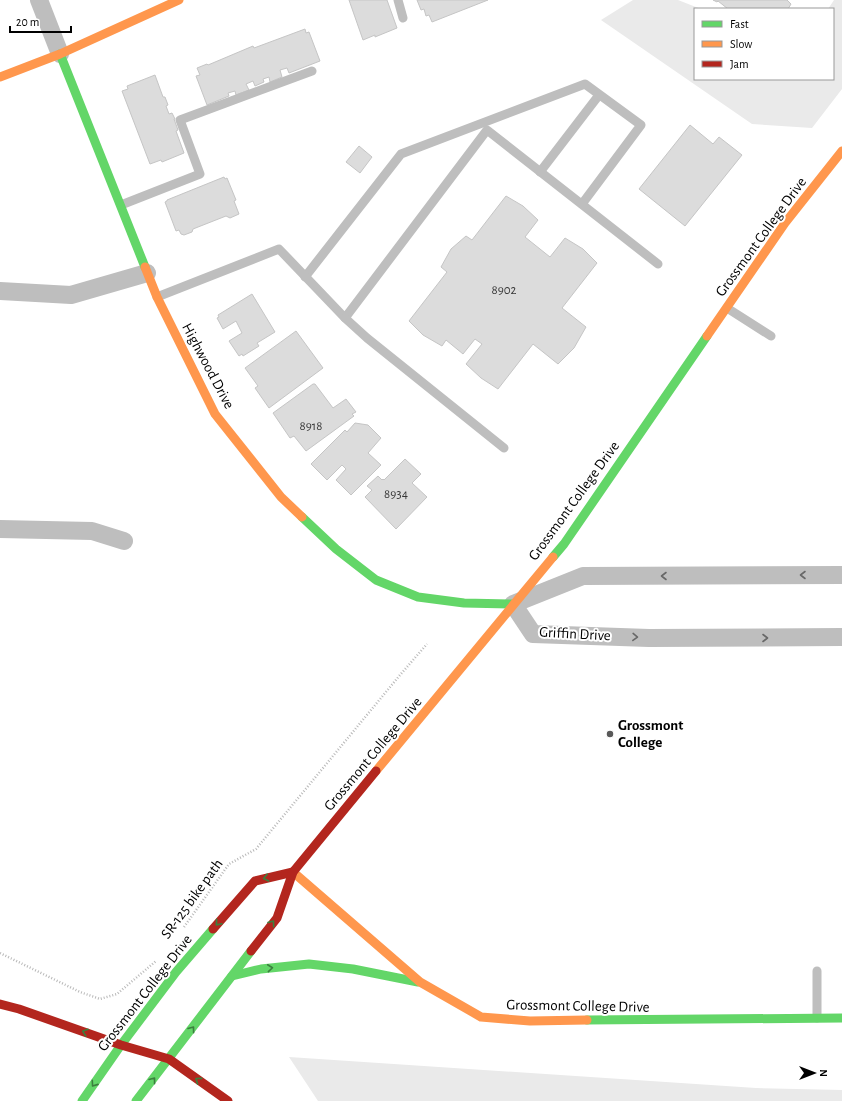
<svg xmlns="http://www.w3.org/2000/svg" width="842" height="1101" font-family="'Alegreya Sans',sans-serif">
	<style>
		.green { fill: #eaeaea }
		.building { fill: #dcdcdc; stroke: #c5c5c5 }
		.lines { fill: none; stroke-linecap: round; stroke-linejoin: round }
		.path { stroke: #b8b8b8; stroke-width: 2.5; stroke-dasharray: 1 2; stroke-linecap: butt }
		.lane { stroke: #bebebe; stroke-width: 9 }
		.street { stroke: #bebebe; stroke-width: 18 }
		.fast { stroke: #63d668; stroke-width: 9 }
		.slow { stroke: #ff974d; stroke-width: 9 }
		.jam { stroke: #b3261e; stroke-width: 9 }
		.oneway { stroke: #686868 }
		.oneway2 { stroke: #3b803e }
		.poi-dot { fill: #595959; stroke: #fff; stroke-width: 1.5 }
		.labels { text-anchor: middle; dominant-baseline: central; stroke-width: 4; stroke-linejoin: round; paint-order: stroke }
		.number-label { font-size: 13px; fill: #373737 }
		.street-label { font-size: 15px; fill: #000; stroke: #fff }
		.poi-label { font-size: 15px; font-weight: bold; fill: #000; stroke: #fff; text-anchor: start }
	</style>
	<rect width="100%" height="100%" fill="#fff"/>
	<!-- green -->
	<g class="green">
		<polygon points="633,0 678,0 701,9 695,9 695,79 833,79 833,9 828,9 834,0 842,0 842,89 812,128 752,124 601,20"/>
		<polygon points="289,1057 756,1088 842,1090 842,1101 318,1101"/>
	</g>
	<!-- building -->
	<g class="building">
		<polygon points="349,0 387,0 397,28 375,37 375,35 363,40"/>
		<polygon points="417,0 488,0 432,22 429,15 426,16 424,9 421,10"/>
		<polygon points="713,0 787,0 791,4 788,9 728,9 718,1 717,2"/>
		<polygon points="305,29 306,33 309,32 320,61 289,73 287,68 280,70 282,77 270,82 269,77 263,79 264,82 255,86 253,81 246,84 249,90 236,95 235,91 228,93 229,96 207,105 196,76 200,75 197,68 207,64 208,65 253,46 254,48"/>
		<polygon points="155,75 163,97 165,97 168,105 166,106 169,114 172,113 175,119 174,119 178,130 176,131 184,153 162,162 161,160 150,164 122,91 128,89 127,86"/>
		<polygon points="690,125 713,144 719,137 742,155 685,226 639,189"/>
		<polygon points="359,146 372,157 360,173 346,162"/>
		<polygon points="224,177 225,179 227,178 236,200 234,201 239,214 230,218 226,216 193,229 192,232 184,235 181,234 179,230 176,231 165,202 167,201 167,200"/>
		<polygon points="506,196 523,206 538,220 525,237 550,257 565,238 583,249 597,263 562,308 586,327 574,348 558,364 533,344 498,389 481,378 466,364 482,344 475,339 463,354 446,340 442,346 423,335 409,321 447,272 441,267 451,249 466,236 472,240"/>
		<polygon points="252,294 275,332 257,343 259,346 243,356 242,354 239,356 229,341 242,333 236,321 223,329 217,318 219,317 218,315"/>
		<polygon points="296,331 323,368 269,408 255,388 258,386 245,368"/>
		<polygon points="313,384 315,384 333,408 346,399 356,412 352,414 354,416 306,451 294,436 290,438 273,413"/>
		<polygon points="355,423 368,425 381,438 368,453 381,465 351,495 336,480 346,469 342,465 327,480 311,464 345,430 347,432"/>
		<polygon points="405,459 421,474 412,483 427,497 396,529 365,497 372,490 367,486 378,476 382,480 383,479 384,480"/>
	</g>
	<g class="lines">
		<!-- path -->
		<g class="path">
			<polyline points="184,927 229,864 256,849 400,675 427,644"/>
			<polyline points="0,953 80,992 100,999 117,994 156,961"/>
		</g>
		<!-- lane -->
		<g class="lane">
			<polyline points="398,0 403,18"/>
			<polyline points="540,172 599,95"/>
			<polyline points="121,205 200,174 180,120 312,71"/>
			<polyline points="305,277 401,154 585,84 641,125 582,204"/>
			<polyline points="157,297 279,249 345,318 487,130 658,264"/>
			<polyline points="727,308 771,336"/>
			<polyline points="345,318 367,338 504,448"/>
			<polyline points="817,971 817,1018"/>
		</g>
		<!-- street -->
		<g class="street">
			<polyline points="39,0 60,54"/>
			<polyline points="0,291 71,295 147,273"/>
			<polyline points="0,529 92,531 124,541"/>
			<polyline points="842,575 583,576 513,604 533,634 649,638 842,637"/>
		</g>
		<!-- fast -->
		<g class="fast">
			<polyline points="60,54 145,267"/>
			<polyline points="302,517 336,549 376,580 418,597 464,603 513,604"/>
			<polyline points="553,557 564,544 707,336"/>
			<polyline points="232,976 261,969 309,964 353,969 418,982"/>
			<polyline points="587,1020 842,1018"/>
			<polyline points="82,1101 121,1045 176,972 213,929"/>
			<polyline points="136,1101 251,951"/>
		</g>
		<!-- slow -->
		<g class="slow">
			<polyline points="0,77 60,54 179,0"/>
			<polyline points="145,267 157,297 215,414 281,497 302,517"/>
			<polyline points="707,336 785,223 842,151"/>
			<polyline points="376,771 553,557"/>
			<polyline points="293,872 420,982 481,1017 530,1021 587,1020"/>
		</g>
		<!-- jam -->
		<g class="jam">
			<polyline points="213,929 255,881 293,872"/>
			<polyline points="251,951 277,918 293,872 376,771"/>
			<polyline points="0,1004 19,1009 121,1045 169,1059 228,1101"/>
		</g>
	</g>
	<!-- one-way arrows -->
	<defs><path id="oneway-chevron" d="M-2-3.5L2.5 0L-2 3.5" fill="none" stroke-width="1.6" stroke-linecap="round" stroke-linejoin="round"/></defs>
	<g class="oneway">
		<use href="#oneway-chevron" transform="translate(803 575) rotate(180)"/>
		<use href="#oneway-chevron" transform="translate(664 576) rotate(180)"/>
		<use href="#oneway-chevron" transform="translate(635 637) rotate(2)"/>
		<use href="#oneway-chevron" transform="translate(765 638)"/>
	</g>
	<g class="oneway2">
		<use href="#oneway-chevron" transform="translate(266 878) rotate(167)"/>
		<use href="#oneway-chevron" transform="translate(218 923) rotate(131)"/>
		<use href="#oneway-chevron" transform="translate(272 923) rotate(-53)"/>
		<use href="#oneway-chevron" transform="translate(270 968) rotate(-6)"/>
		<use href="#oneway-chevron" transform="translate(192 1029) rotate(-53)"/>
		<use href="#oneway-chevron" transform="translate(85 1032) rotate(-161)"/>
		<use href="#oneway-chevron" transform="translate(153 1080) rotate(-52)"/>
		<use href="#oneway-chevron" transform="translate(198 1080) rotate(-144)"/>
		<use href="#oneway-chevron" transform="translate(94 1084) rotate(125)"/>
	</g>
	<!-- markers -->
	<circle class="poi-dot" cx="610" cy="734" r="4"/>
	<g class="labels">
		<!-- number labels -->
		<g class="number-label">
			<text x="504" y="290">8902</text>
			<text x="311" y="426">8918</text>
			<text x="396" y="494">8934</text>
		</g>
		<!-- street labels -->
		<g class="street-label">
			<text transform="translate(761 237) rotate(-54)">Grossmont College Drive</text>
			<text transform="translate(208 366) rotate(62)">Highwood Drive</text>
			<text transform="translate(574 501) rotate(-54)">Grossmont College Drive</text>
			<text transform="translate(575 634) rotate(3)">Griffin Drive</text>
			<text transform="translate(373 754) rotate(-50)">Grossmont College Drive</text>
			<text transform="translate(192 899) rotate(-54)">SR-125 bike path</text>
			<text transform="translate(145 993) rotate(-52)">Grossmont College Drive</text>
			<text transform="translate(578 1006) rotate(1)">Grossmont College Drive</text>
		</g>
		<!-- poi labels -->
		<g class="poi-label">
			<text x="618" y="725">Grossmont<tspan x="618" dy="17">College</tspan></text>
		</g>
	</g>
	<!-- legend -->
	<rect x="694" y="8" width="140" height="72" fill="#ffffff" stroke="#999999"/>
	<rect x="702" y="21" width="20" height="6" fill="#63d668" stroke="#999999"/>
	<text x="730" y="28" font-size="12" fill="#000000">Fast</text>
	<rect x="702" y="41" width="20" height="6" fill="#ff974d" stroke="#999999"/>
	<text x="730" y="48" font-size="12" fill="#000000">Slow</text>
	<rect x="702" y="61" width="20" height="6" fill="#b3261e" stroke="#999999"/>
	<text x="730" y="68" font-size="12" fill="#000000">Jam</text>
	<!-- north arrow -->
	<g transform="translate(814 1073) rotate(90)" stroke="#ffffff" stroke-width="3" paint-order="stroke">
	<path d="M0-3L7 15L0 10L-7 15Z" fill="#000000"/>
	<text y="-6" font-size="11" font-weight="bold" text-anchor="middle" fill="#000000">N</text>
	</g>
	<!-- scale -->
	<path d="M10 26v6h61v-6" fill="none" stroke="#000000" stroke-width="2"/>
	<text x="16" y="26" font-size="12" fill="#000000" stroke="#ffffff" stroke-width="3" paint-order="stroke">20 m</text>
</svg>
